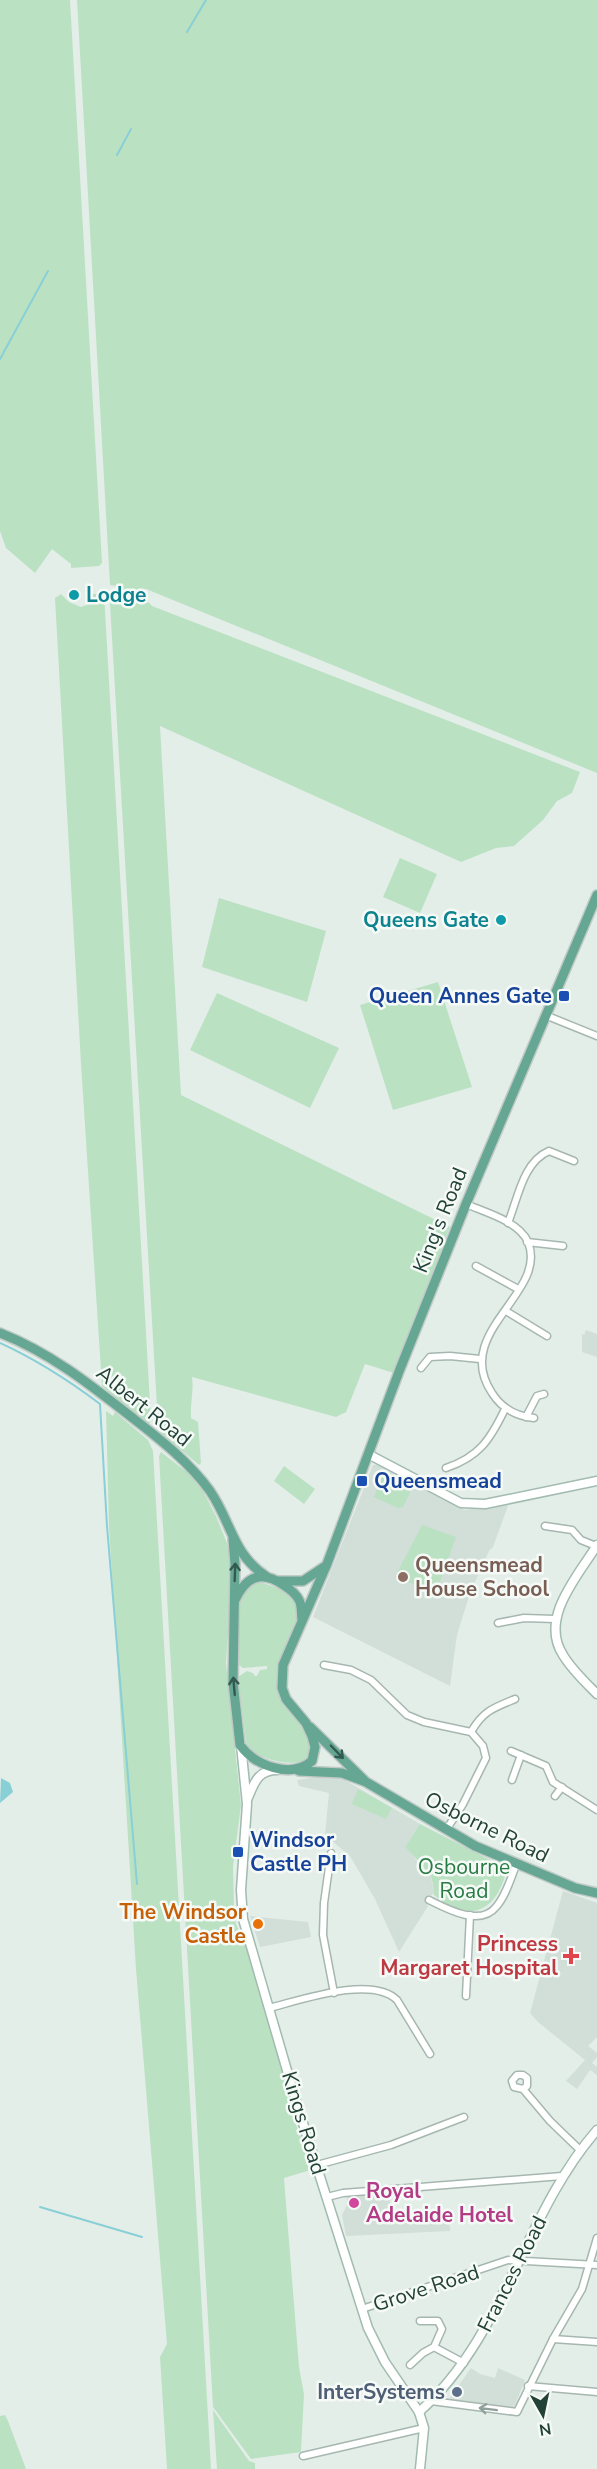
<svg xmlns="http://www.w3.org/2000/svg" width="597" height="2469" font-family="'Nunito Sans',sans-serif">
	<style>
		.built { fill: #d2ded8 }
		.green { fill: #bbe1c3 }
		.water { fill: #89cfd6 }
		.lines { fill: none; stroke-linecap: round; stroke-linejoin: round }
		.stream { stroke: #89cfd6; stroke-width: 2 }
		.street-casing { stroke: #a6b7b0; stroke-width: 9 }
		.secondary-casing { stroke: #a1bbb0; stroke-width: 11 }
		.primary-casing { stroke: #c1cac7; stroke-width: 12 }
		.street { stroke: #fff; stroke-width: 6 }
		.secondary { stroke: #fff; stroke-width: 8 }
		.primary { stroke: #65a792; stroke-width: 9 }
		.oneway { stroke: #335a4e }
		.oneway2 { stroke: #90a09b }
		.culture-dot { fill: #0f9aa8; stroke: #f5faf7; stroke-width: 2 }
		.transit-dot { fill: #1a4fb4; stroke: #f5faf7; stroke-width: 2 }
		.education-dot { fill: #8d6e63; stroke: #f5faf7; stroke-width: 2 }
		.food-dot { fill: #e8710a; stroke: #f5faf7; stroke-width: 2 }
		.health-dot { fill: #e0444e; stroke: #f5faf7; stroke-width: 2 }
		.hotel-dot { fill: #d1479c; stroke: #f5faf7; stroke-width: 2 }
		.service-dot { fill: #5c6f8a; stroke: #f5faf7; stroke-width: 2 }
		.labels { text-anchor: middle; dominant-baseline: central; stroke-width: 5; stroke-linejoin: round; paint-order: stroke }
		.culture-label { font-size: 21px; font-weight: bold; fill: #0d838f; stroke: #f5faf7; text-anchor: start }
		.transit-label { font-size: 21px; font-weight: bold; fill: #164399; stroke: #f5faf7; text-anchor: start }
		.street-label { font-size: 21px; fill: #224137; stroke: #f5faf7 }
		.education-label { font-size: 21px; font-weight: bold; fill: #785e54; stroke: #f5faf7; text-anchor: start }
		.park-label { font-size: 21px; fill: #297b44; stroke: #f5faf7 }
		.food-label { font-size: 21px; font-weight: bold; fill: #c56008; stroke: #f5faf7; text-anchor: end }
		.health-label { font-size: 21px; font-weight: bold; fill: #be3a42; stroke: #f5faf7; text-anchor: end }
		.hotel-label { font-size: 21px; font-weight: bold; fill: #b23c85; stroke: #f5faf7; text-anchor: start }
		.service-label { font-size: 21px; font-weight: bold; fill: #4e5e75; stroke: #f5faf7; text-anchor: end }
	</style>
	<rect width="100%" height="100%" fill="#e4eee9"/>
	<!-- built -->
	<g class="built">
		<polygon points="586,1330 597,1334 597,1357 582,1352 582,1334 584,1335"/>
		<polygon points="380,1464 465,1510 509,1503 493,1547 489,1551 470,1593 457,1635 450,1686 313,1617 373,1465"/>
		<polygon points="331,1775 343,1779 420,1824 405,1847 410,1850 420,1866 430,1874 434,1891 427,1903 428,1906 399,1952 375,1899 357,1868 350,1856 325,1835 329,1793 299,1786 297,1780"/>
		<polygon points="563,1891 597,1903 597,2037 588,2046 597,2053 597,2057 592,2063 597,2067 597,2075 590,2070 577,2089 566,2081 585,2060 538,2022 530,2013"/>
		<polygon points="250,1916 308,1922 311,1937 260,1947"/>
		<polygon points="389,2194 392,2222 403,2218 449,2214 450,2231 346,2236 342,2215 347,2205 347,2197"/>
		<polygon points="471,2368 480,2374 495,2378 498,2368 525,2380 515,2405 512,2408 499,2407 452,2401 450,2398"/>
	</g>
	<!-- green -->
	<g class="green">
		<polygon points="0,0 70,0 102,563 99,566 71,568 71,564 52,549 35,573 6,548 0,531"/>
		<polygon points="77,0 597,0 597,773 146,589 117,591 116,586 110,585"/>
		<path d="M139,592L152,606L580,772L572,793L557,801L543,820L514,846L496,848L461,862L160,726L181,1095L450,1227L394,1373L365,1364L346,1412L336,1417L192,1377C194,1391 190,1403 191,1418L198,1422L201,1463L199,1465L160,1432L158,1424L110,604L111,597Z"/>
		<polygon points="104,593 151,1421 148,1425 102,1386 81,1064 55,598 61,594 69,602 81,607 89,604 93,594"/>
		<polygon points="400,858 437,874 420,913 383,897"/>
		<polygon points="219,898 326,931 307,1002 202,967"/>
		<polygon points="438,982 472,1087 393,1110 360,1005"/>
		<polygon points="217,993 339,1048 310,1108 190,1050"/>
		<polygon points="106,1411 113,1416 115,1412 148,1440 153,1451 211,2469 167,2469 160,2357 167,2344 136,1969 109,1526"/>
		<polygon points="161,1452 188,1473 203,1491 216,1516 227,1543 230,1559 232,1575 226,1663 241,1805 233,1866 234,1909 236,1924 245,1944 291,2099 296,2125 314,2169 284,2178 299,2367 304,2394 301,2452 251,2459 213,2407 159,1456"/>
		<polygon points="284,1466 315,1489 304,1504 274,1481"/>
		<polygon points="382,1477 409,1490 410,1493 403,1507 398,1508 374,1497"/>
		<polygon points="422,1525 456,1537 436,1593 395,1577"/>
		<path d="M257,1581L290,1592L296,1598C297,1605 299,1615 297,1622C290,1644 274,1664 278,1689C283,1714 305,1721 311,1740C312,1745 311,1753 311,1759C293,1767 264,1761 249,1749L246,1741L238,1677L247,1671L253,1673L255,1676H257L260,1670L267,1669V1666L243,1668L239,1665V1597L248,1585Z"/>
		<polygon points="358,1789 392,1808 386,1819 352,1804"/>
		<path d="M420,1824L498,1864L505,1876C493,1917 463,1921 433,1894L434,1891C433,1887 433,1882 431,1877C430,1874 408,1849 405,1847Z"/>
		<polygon points="213,2410 249,2461 255,2463 255,2469 217,2469"/>
		<polygon points="5,2415 8,2421 26,2469 0,2469 0,2416"/>
	</g>
	<!-- water -->
	<polygon class="water" points="1,1778 10,1783 13,1792 0,1803"/>
	<g class="lines">
		<!-- stream -->
		<g class="stream">
			<polyline points="187,32 206,0"/>
			<polyline points="117,155 131,129"/>
			<polyline points="0,359 48,271"/>
			<path d="M0,1343C37,1360 68,1380 100,1404L107,1526L137,1884"/>
			<polyline points="40,2207 142,2237"/>
		</g>
		<defs>
			<g id="street">
				<polyline points="545,1015 597,1036"/>
				<path d="M466,1204C484,1212 519,1221 528,1242C549,1293 451,1332 492,1393C502,1409 516,1416 534,1418"/>
				<path d="M508,1223C518,1198 523,1162 549,1151L574,1161"/>
				<polyline points="527,1242 563,1246"/>
				<polyline points="476,1266 518,1289"/>
				<polyline points="506,1311 547,1336"/>
				<polyline points="421,1368 430,1357 450,1356 480,1359"/>
				<polyline points="526,1417 537,1396 544,1394"/>
				<path d="M446,1468C479,1457 490,1440 505,1409"/>
				<polyline points="545,1526 572,1530 581,1540 596,1546"/>
				<polyline points="498,1623 524,1618 555,1619"/>
				<polyline points="324,1665 351,1670 371,1680 407,1715 424,1722 471,1732 483,1746 486,1758 463,1804 446,1830"/>
				<path d="M471,1732C483,1711 493,1708 515,1699"/>
				<polyline points="511,1751 546,1766 553,1782 597,1810"/>
				<polyline points="512,1780 521,1755"/>
				<polyline points="555,1796 562,1787"/>
				<polyline points="331,1853 324,1903 323,1935 334,1993"/>
				<path d="M429,1900C447,1909 480,1927 496,1907C506,1896 511,1877 517,1863"/>
				<polyline points="466,1996 470,1915"/>
				<path d="M269,2008C301,2000 372,1975 397,2000L430,2054"/>
				<polyline points="523,2089 527,2086 527,2078 523,2075 517,2075 512,2081 514,2087 523,2089 550,2121 580,2150"/>
				<polyline points="317,2165 391,2145 464,2117"/>
				<polyline points="327,2197 343,2193 562,2176"/>
				<polyline points="362,2309 508,2260 597,2265"/>
				<polyline points="553,2339 597,2342"/>
				<polyline points="434,2347 464,2363"/>
				<polyline points="410,2365 423,2353 434,2347 442,2329 438,2321 420,2321"/>
				<polyline points="528,2386 597,2392"/>
				<polyline points="431,2401 517,2412 553,2339 582,2289 597,2238"/>
				<polyline points="303,2456 424,2428"/>
			</g>
			<g id="secondary">
				<polyline points="368,1454 461,1503 485,1504 597,1481"/>
				<path d="M597,1545C578,1576 539,1618 563,1655C572,1670 585,1682 597,1694"/>
				<polyline points="241,1745 247,1804 241,1890 243,1919 295,2098 368,2328 385,2362 419,2412 424,2428 420,2469"/>
				<path d="M247,1800C254,1784 257,1770 277,1770"/>
				<path d="M419,2412C505,2336 523,2215 597,2130"/>
			</g>
			<g id="primary">
				<path d="M0,1333C51,1353 92,1386 134,1419C161,1440 190,1463 210,1491C232,1523 232,1554 267,1577"/>
				<path d="M233,1539L235,1564L233,1682L240,1745C255,1766 291,1779 312,1761L315,1747L312,1736L306,1723L286,1699L282,1688L283,1665L327,1564L400,1369L466,1204L597,895"/>
				<polyline points="279,1581 303,1581 324,1567"/>
				<path d="M235,1600C247,1575 262,1570 285,1586C291,1590 296,1594 299,1600C302,1605 301,1613 302,1619"/>
				<polyline points="310,1727 364,1780"/>
				<polyline points="299,1771 342,1773 366,1782 475,1846 575,1888 597,1893"/>
			</g>
		</defs>
		<!-- street casing -->
		<use href="#street" class="street-casing"/>
		<!-- secondary casing -->
		<use href="#secondary" class="secondary-casing"/>
		<!-- primary casing -->
		<use href="#primary" class="primary-casing"/>
		<!-- street -->
		<use href="#street" class="street"/>
		<!-- secondary -->
		<use href="#secondary" class="secondary"/>
		<!-- primary -->
		<use href="#primary" class="primary"/>
	</g>
	<!-- one-way arrows -->
	<defs><path id="oneway-shaft" d="M-6 0H5M1.5-3L5.5 0L1.5 3" fill="none" stroke-width="1.6" stroke-linecap="round" stroke-linejoin="round" transform="scale(1.5)"/></defs>
	<g class="oneway">
		<use href="#oneway-shaft" transform="translate(235 1572) rotate(-88)"/>
		<use href="#oneway-shaft" transform="translate(234 1686) rotate(-95)"/>
		<use href="#oneway-shaft" transform="translate(337 1752) rotate(46)"/>
	</g>
	<use class="oneway2" href="#oneway-shaft" transform="translate(488 2409) rotate(-173)"/>
	<!-- markers -->
	<g class="culture-dot">
		<circle cx="74" cy="595" r="6"/>
		<circle cx="501" cy="920" r="6"/>
	</g>
	<g class="transit-dot">
		<rect x="558" y="990" width="12" height="12" rx="3"/>
		<rect x="356" y="1475" width="12" height="12" rx="3"/>
		<rect x="232" y="1846" width="12" height="12" rx="3"/>
	</g>
	<circle class="education-dot" cx="403" cy="1577" r="6"/>
	<circle class="food-dot" cx="258" cy="1924" r="6"/>
	<path class="health-dot" d="M568 1947h6v6h6v6h-6v6h-6v-6h-6v-6h6z"/>
	<circle class="hotel-dot" cx="354" cy="2203" r="6"/>
	<circle class="service-dot" cx="457" cy="2392" r="6"/>
	<g class="labels">
		<!-- culture labels -->
		<g class="culture-label">
			<text x="86" y="595">Lodge</text>
			<text x="489" y="920" text-anchor="end">Queens Gate</text>
		</g>
		<!-- transit labels -->
		<g class="transit-label">
			<text x="552" y="996" text-anchor="end">Queen Annes Gate</text>
			<text x="374" y="1481">Queensmead</text>
			<text x="250" y="1840">Windsor<tspan x="250" dy="24">Castle PH</tspan></text>
		</g>
		<!-- street labels -->
		<g class="street-label">
			<text transform="translate(440 1220) rotate(-68)">King's Road</text>
			<text transform="translate(144 1406) rotate(39)">Albert Road</text>
			<text transform="translate(487 1827) rotate(26)">Osborne Road</text>
			<text transform="translate(304 2123) rotate(73)">Kings Road</text>
			<text transform="translate(512 2274) rotate(-63)">Frances Road</text>
			<text transform="translate(426 2288) rotate(-18)">Grove Road</text>
		</g>
		<!-- education labels -->
		<g class="education-label">
			<text x="415" y="1565">Queensmead<tspan x="415" dy="24">House School</tspan></text>
		</g>
		<!-- park labels -->
		<g class="park-label">
			<text x="464" y="1867">Osbourne<tspan x="464" dy="24">Road</tspan></text>
		</g>
		<!-- food labels -->
		<g class="food-label">
			<text x="246" y="1912">The Windsor<tspan x="246" dy="24">Castle</tspan></text>
		</g>
		<!-- health labels -->
		<g class="health-label">
			<text x="558" y="1944">Princess<tspan x="558" dy="24">Margaret Hospital</tspan></text>
		</g>
		<!-- hotel labels -->
		<g class="hotel-label">
			<text x="366" y="2191">Royal<tspan x="366" dy="24">Adelaide Hotel</tspan></text>
		</g>
		<!-- service labels -->
		<g class="service-label">
			<text x="445" y="2392">InterSystems</text>
		</g>
	</g>
	<!-- north arrow -->
	<g transform="translate(543 2415) rotate(171)" stroke="#f5faf7" stroke-width="4.5" paint-order="stroke">
	<path d="M0-4.5L10 22L0 15L-10 22Z" fill="#224137"/>
	<text y="-9" font-size="16" font-weight="bold" text-anchor="middle" fill="#224137">N</text>
	</g>
</svg>
